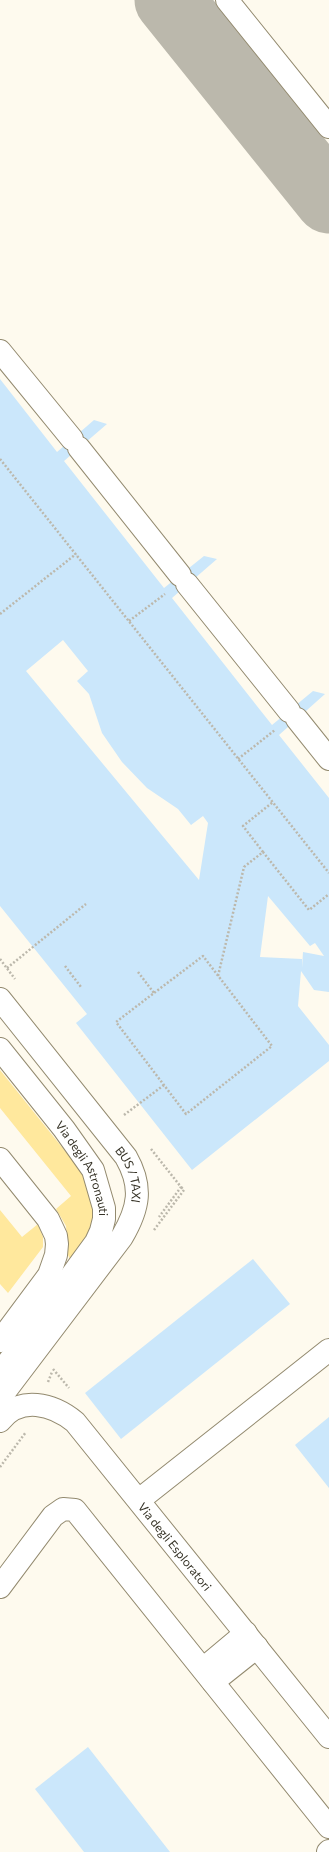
<svg xmlns="http://www.w3.org/2000/svg" width="329" height="1852" font-family="Commissioner,sans-serif">
	<style>
		.green { fill: #ffe89d }
		.lines { fill: none; stroke-linecap: round; stroke-linejoin: round }
		.taxiway { stroke: #bbb8ac; stroke-width: 69 }
		.building { fill: #cbe7fb; fill-rule: evenodd }
		.minor-casing { stroke: #938a6f; stroke-width: 24 }
		.path { stroke: #bcb8ac; stroke-width: 2.5; stroke-dasharray: 2 2; stroke-linecap: butt }
		.minor { stroke: #fff; stroke-width: 22 }
		.labels { text-anchor: middle; dominant-baseline: central; stroke-width: 3; stroke-linejoin: round; paint-order: stroke }
		.street-label { font-size: 12px; fill: #363327; stroke: #fff }
	</style>
	<rect width="100%" height="100%" fill="#fefaee"/>
	<!-- green -->
	<g class="green">
		<polygon points="0,1070 90,1182 95,1202 93,1232 70,1259 68,1255 66,1226 56,1209 71,1196 0,1108"/>
		<polygon points="0,1210 22,1237 38,1224 43,1237 43,1247 8,1293 0,1284"/>
	</g>
	<g class="lines">
		<!-- taxiway -->
		<polyline class="taxiway" points="169,0 329,199"/>
	</g>
	<!-- building -->
	<g class="building">
		<path d="M0,379L57,452L94,420L107,424L64,461L164,588L204,556L217,559L172,598L272,725L313,691L325,694L279,735L329,798V992L314,990L301,971L298,1006L329,1045V1061L192,1170L76,1023L87,1014L0,906ZM63,640L88,671L77,681L89,694L102,733L122,762L147,788L178,809L191,825L203,816L208,823L199,880L26,671ZM268,896L310,946L315,943L324,956L303,952L302,968V959L260,957Z"/>
		<polygon points="253,1259 290,1304 121,1439 85,1393"/>
		<polygon points="329,1417 329,1488 295,1445"/>
		<polygon points="88,1747 170,1852 84,1852 35,1789"/>
	</g>
	<g class="lines">
		<defs>
			<g id="minor">
				<polyline points="227,0 329,127"/>
				<polyline points="0,351 72,439"/>
				<polyline points="79,448 180,575"/>
				<polyline points="187,584 289,711"/>
				<polyline points="297,719 329,759"/>
				<path id="s1" d="M0,999L126,1157C143,1187 139,1208 122,1237L0,1398"/>
				<path id="s2" d="M0,1049L64,1129L93,1170L104,1208V1219L101,1231L96,1242L1,1372"/>
				<polyline points="0,1159 48,1219 56,1236 57,1244 56,1255 49,1275 0,1341"/>
				<path id="s3" d="M0,1421C20,1395 53,1404 75,1422L329,1737"/>
				<polyline points="139,1500 329,1350"/>
				<polyline points="0,1587 53,1516 63,1509 75,1510 329,1827"/>
				<polyline points="203,1669 246,1633"/>
				<polyline points="213,1682 257,1647"/>
				<polyline points="328,1852 329,1851"/>
			</g>
		</defs>
		<!-- minor casing -->
		<use href="#minor" class="minor-casing"/>
		<!-- path -->
		<g class="path">
			<polyline points="0,459 329,873"/>
			<polyline points="0,614 76,554"/>
			<polyline points="129,621 165,594"/>
			<polyline points="238,759 275,730"/>
			<polyline points="263,852 243,826 273,802"/>
			<polyline points="0,959 15,979"/>
			<polyline points="65,966 81,987"/>
			<polyline points="7,968 86,904"/>
			<polyline points="138,972 154,993 116,1022 186,1114 272,1046 203,956 154,993"/>
			<polyline points="218,976 244,867 263,852 309,910 329,894"/>
			<polyline points="124,1115 164,1085"/>
			<polyline points="151,1149 181,1187 159,1217"/>
			<polyline points="154,1230 184,1190 181,1187"/>
			<polyline points="53,1369 69,1388"/>
			<polyline points="48,1382 52,1372"/>
			<polyline points="0,1467 26,1432"/>
		</g>
		<!-- minor -->
		<use href="#minor" class="minor"/>
	</g>
	<g class="labels">
		<!-- street labels -->
		<g class="street-label">
			<text stroke="none"><textPath href="#s2" startOffset="147">Via degli Astronauti</textPath></text>
			<text stroke="none"><textPath href="#s1" startOffset="220">BUS / TAXI</textPath></text>
			<text stroke="none"><textPath href="#s3" startOffset="244">Via degli Esploratori</textPath></text>
		</g>
	</g>
</svg>
